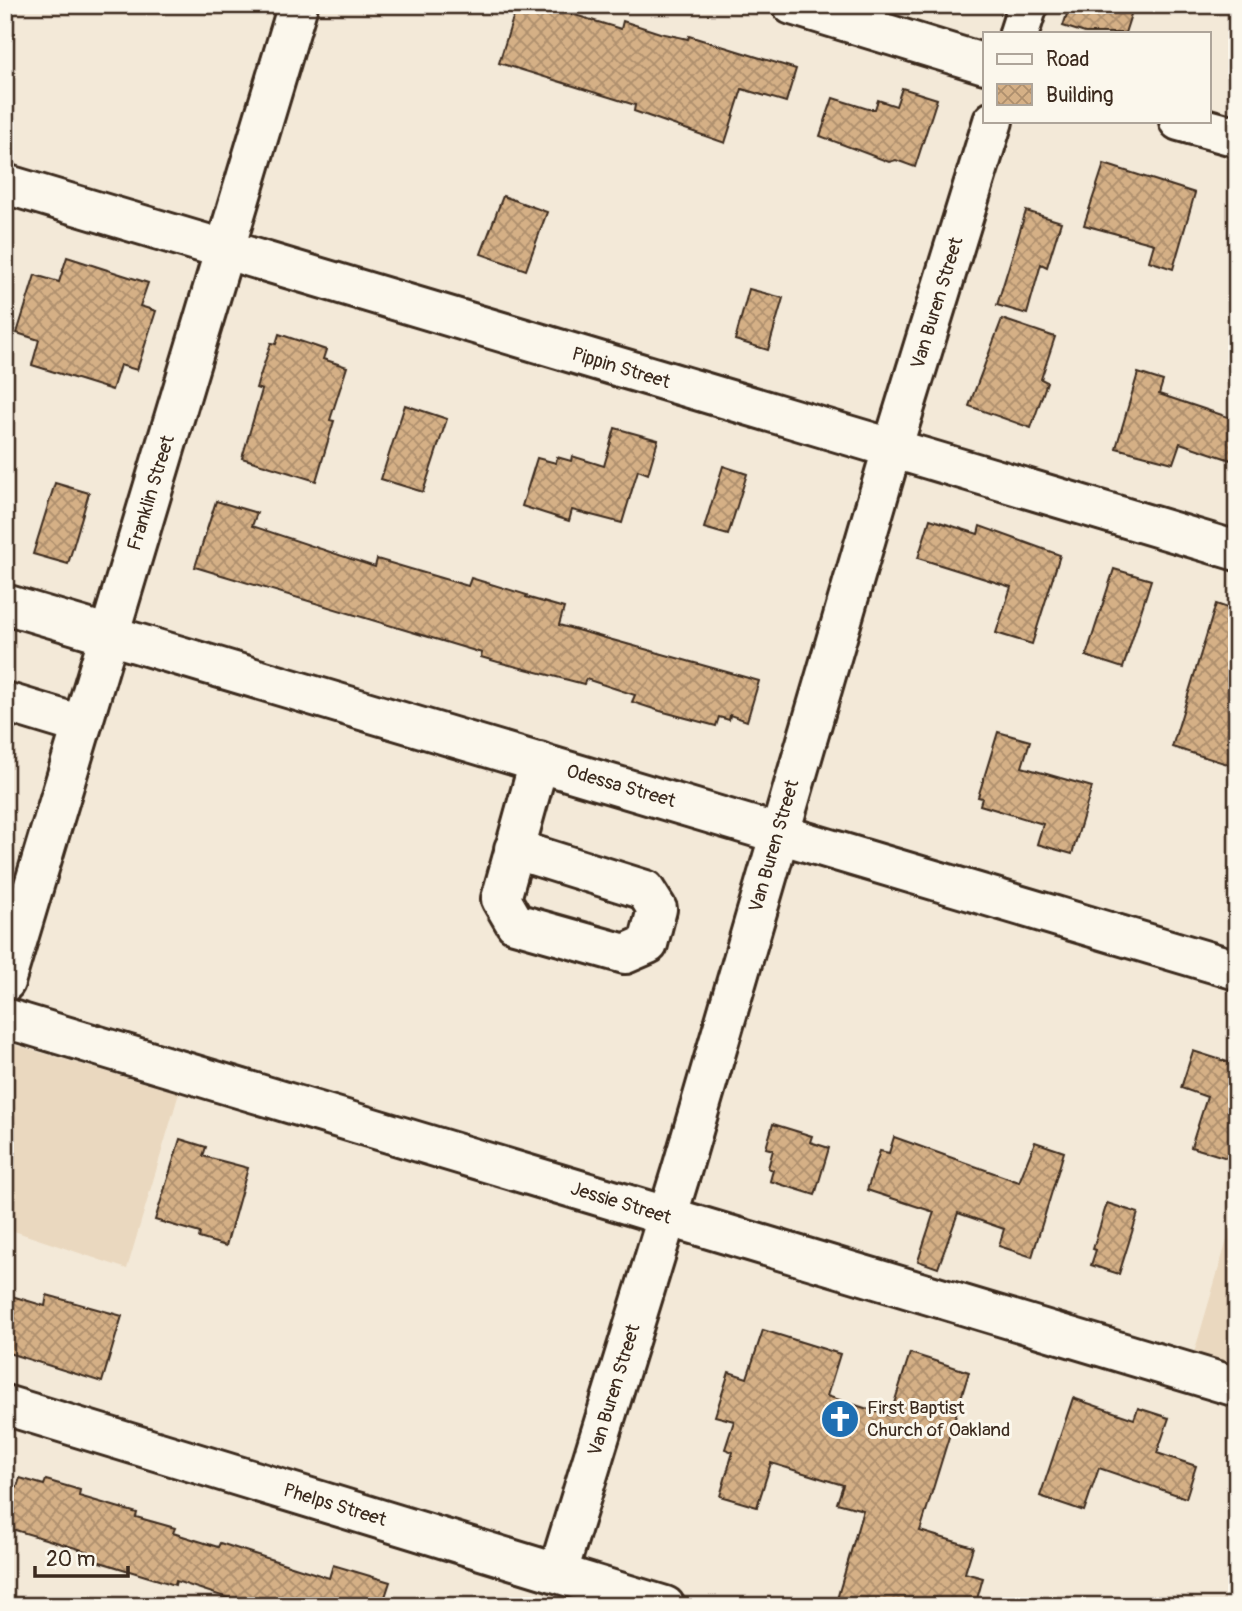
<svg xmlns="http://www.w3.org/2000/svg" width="1242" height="1611" font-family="Pangolin,sans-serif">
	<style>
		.built { fill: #ead8bf }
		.building { fill: url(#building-cross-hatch); stroke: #3b2a1e; stroke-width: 2 }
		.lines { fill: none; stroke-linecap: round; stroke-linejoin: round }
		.minor-casing { stroke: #3b2a1e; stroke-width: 44 }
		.minor { stroke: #fbf7ec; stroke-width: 38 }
		.labels { text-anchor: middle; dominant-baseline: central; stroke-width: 6; stroke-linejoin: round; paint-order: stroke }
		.street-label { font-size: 19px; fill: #3b2a1e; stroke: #fbf7ec }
		.poi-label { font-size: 19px; fill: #3b2a1e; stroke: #fbf7ec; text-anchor: start }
	</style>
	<defs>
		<pattern id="building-cross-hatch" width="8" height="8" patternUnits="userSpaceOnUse" patternTransform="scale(1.75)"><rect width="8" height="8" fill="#d5b086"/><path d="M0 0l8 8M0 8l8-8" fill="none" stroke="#ae8f6d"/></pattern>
	</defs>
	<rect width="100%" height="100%" fill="#f3e9d8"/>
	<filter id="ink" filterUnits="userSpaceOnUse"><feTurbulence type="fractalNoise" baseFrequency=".0143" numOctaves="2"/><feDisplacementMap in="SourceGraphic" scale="14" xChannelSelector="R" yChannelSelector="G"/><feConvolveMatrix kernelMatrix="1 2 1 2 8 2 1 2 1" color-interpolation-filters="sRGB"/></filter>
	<g filter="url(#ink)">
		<!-- built -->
		<g class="built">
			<polygon points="5,1042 179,1093 127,1269 5,1228"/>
			<polygon points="1237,1206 1237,1365 1194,1353"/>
		</g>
		<!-- building -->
		<g class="building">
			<polygon points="517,5 542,5 621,29 623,21 660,33 688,39 689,36 796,69 786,102 742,89 725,143 634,111 635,105 499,63"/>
			<polygon points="1070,5 1134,5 1125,33 1085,33 1063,26"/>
			<polygon points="902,88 937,99 915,167 896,160 889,162 820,136 833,98 868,109 875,109 878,100 896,106"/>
			<polygon points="1104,164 1195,193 1173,269 1149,261 1154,244 1084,225"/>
			<polygon points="503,196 547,212 526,270 481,254"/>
			<polygon points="1026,211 1061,222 1047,267 1041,264 1027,314 997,305"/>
			<polygon points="67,257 148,283 140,306 156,311 137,370 120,365 112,390 32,365 39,340 17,333 35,275 59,282"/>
			<polygon points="749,289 783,298 768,350 735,340"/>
			<polygon points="1002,319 1055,337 1041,379 1047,382 1031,428 969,406"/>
			<polygon points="279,334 326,350 323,359 347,367 330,420 334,421 316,481 242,458 262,390 256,388 271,343 276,344"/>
			<polygon points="1138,373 1163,381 1159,394 1237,420 1237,462 1180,443 1173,463 1116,448"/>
			<polygon points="405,405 447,419 423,492 381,479"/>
			<polygon points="615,428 658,440 648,474 638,470 622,523 572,510 569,521 522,506 537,458 556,463 557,457 571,461 572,456 604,466"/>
			<polygon points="723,466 747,474 728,535 704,528"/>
			<polygon points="55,483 89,493 68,564 33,554"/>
			<polygon points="216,501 257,513 252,526 375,567 377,559 468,586 471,578 527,595 526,597 564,608 559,625 759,681 747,721 730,715 729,720 719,717 716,726 660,711 632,702 635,695 586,679 584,684 498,662 481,657 482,653 195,567"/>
			<polygon points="930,519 978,534 980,526 1060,555 1032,644 996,633 1011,587 918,558"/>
			<polygon points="1114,569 1151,580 1123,668 1086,656"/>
			<polygon points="1216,604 1237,611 1237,767 1172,747"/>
			<polygon points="998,732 1030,741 1022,767 1092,787 1072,854 1037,844 1043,824 980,805 982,798 978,797"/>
			<polygon points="1193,1051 1237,1065 1237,1161 1191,1147 1207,1097 1181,1088"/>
			<polygon points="773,1124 812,1136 810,1142 829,1148 815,1195 770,1181 773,1170 768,1168 773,1150 766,1148"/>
			<polygon points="894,1137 1019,1182 1035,1142 1064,1152 1032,1257 999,1246 1004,1229 958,1213 938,1268 918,1261 934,1212 867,1190 880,1151 889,1153"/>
			<polygon points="180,1139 206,1147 203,1156 248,1168 226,1246 199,1238 200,1233 155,1220"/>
			<polygon points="1107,1203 1138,1213 1119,1274 1091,1265 1096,1250 1093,1249"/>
			<polygon points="5,1294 45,1306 47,1295 122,1316 102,1382 5,1352"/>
			<polygon points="763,1330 840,1354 827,1396 890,1416 910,1353 969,1372 920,1531 973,1547 965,1573 983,1578 975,1606 835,1606 863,1510 837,1503 843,1485 771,1463 757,1507 720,1496 733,1452 725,1449 734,1421 715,1416 729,1372 747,1378"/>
			<polygon points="1073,1398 1134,1419 1138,1408 1169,1418 1157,1453 1196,1466 1186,1498 1099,1468 1084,1511 1040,1496"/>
			<polygon points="20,1478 44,1485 46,1480 80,1490 79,1496 137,1513 136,1517 175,1528 173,1533 218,1547 220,1543 329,1578 333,1565 390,1582 382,1606 252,1606 176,1581 175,1585 87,1558 89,1552 5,1527 5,1483 17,1487"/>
		</g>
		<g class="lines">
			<defs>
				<g id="minor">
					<polyline points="792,5 985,64"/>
					<polyline points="1019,33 1028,5"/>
					<polyline points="1179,121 1237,137"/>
					<polyline points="5,184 1237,551"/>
					<polyline points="5,604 1237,970"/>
					<polyline points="5,702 81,725"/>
					<polyline points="514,849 645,890 657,909 648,944 625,954 515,923 501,899 539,762"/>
					<polyline points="5,982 298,5"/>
					<polyline points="5,1018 1237,1387"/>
					<polyline points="5,1405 665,1606"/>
					<polyline points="558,1572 681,1172 892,449 993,121"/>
				</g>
			</defs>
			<!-- minor casing -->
			<use href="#minor" class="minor-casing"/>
			<!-- minor -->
			<use href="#minor" class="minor"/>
		</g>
	</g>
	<!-- icons -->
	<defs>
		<symbol id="church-disc" viewBox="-11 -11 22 22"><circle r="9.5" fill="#1f6fb2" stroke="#fbf7ec"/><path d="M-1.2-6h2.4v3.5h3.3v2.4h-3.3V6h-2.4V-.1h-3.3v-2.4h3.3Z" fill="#fff"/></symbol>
	</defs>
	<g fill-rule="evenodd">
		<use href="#church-disc" x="818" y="1397" width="44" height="44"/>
	</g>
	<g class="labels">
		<!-- street labels -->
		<g class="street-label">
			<text transform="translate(937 303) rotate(-73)">Van Buren Street</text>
			<text transform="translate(621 368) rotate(17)">Pippin Street</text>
			<text transform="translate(151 493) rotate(-73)">Franklin Street</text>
			<text transform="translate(621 786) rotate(16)">Odessa Street</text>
			<text transform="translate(774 846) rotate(-74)">Van Buren Street</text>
			<text transform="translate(621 1203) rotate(17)">Jessie Street</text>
			<text transform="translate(614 1390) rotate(-73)">Van Buren Street</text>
			<text transform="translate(335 1505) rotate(17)">Phelps Street</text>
		</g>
		<!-- poi labels -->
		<g class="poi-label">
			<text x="867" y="1408">First Baptist<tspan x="867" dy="22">Church of Oakland</tspan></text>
		</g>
	</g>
	<!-- margin -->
	<rect width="1242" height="1611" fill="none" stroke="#fbf7ec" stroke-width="28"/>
	<rect x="14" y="14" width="1214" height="1583" fill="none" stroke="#3b2a1e" stroke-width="2.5" filter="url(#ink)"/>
	<!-- legend -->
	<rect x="983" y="32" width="228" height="91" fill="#fbf7ec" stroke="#aea59a" stroke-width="2"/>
	<rect x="997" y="54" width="35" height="10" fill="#fbf7ec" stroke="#aea59a" stroke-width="2"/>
	<text x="1046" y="66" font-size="21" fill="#3b2a1e">Road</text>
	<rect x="997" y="84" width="35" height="21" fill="url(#building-cross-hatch)" stroke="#aea59a" stroke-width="2"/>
	<text x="1046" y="102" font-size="21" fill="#3b2a1e">Building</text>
	<!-- scale -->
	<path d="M35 1566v10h93v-10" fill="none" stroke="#3b2a1e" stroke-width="3.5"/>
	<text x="46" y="1566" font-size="21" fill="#3b2a1e" stroke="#fbf7ec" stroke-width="5" paint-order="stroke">20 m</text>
</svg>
